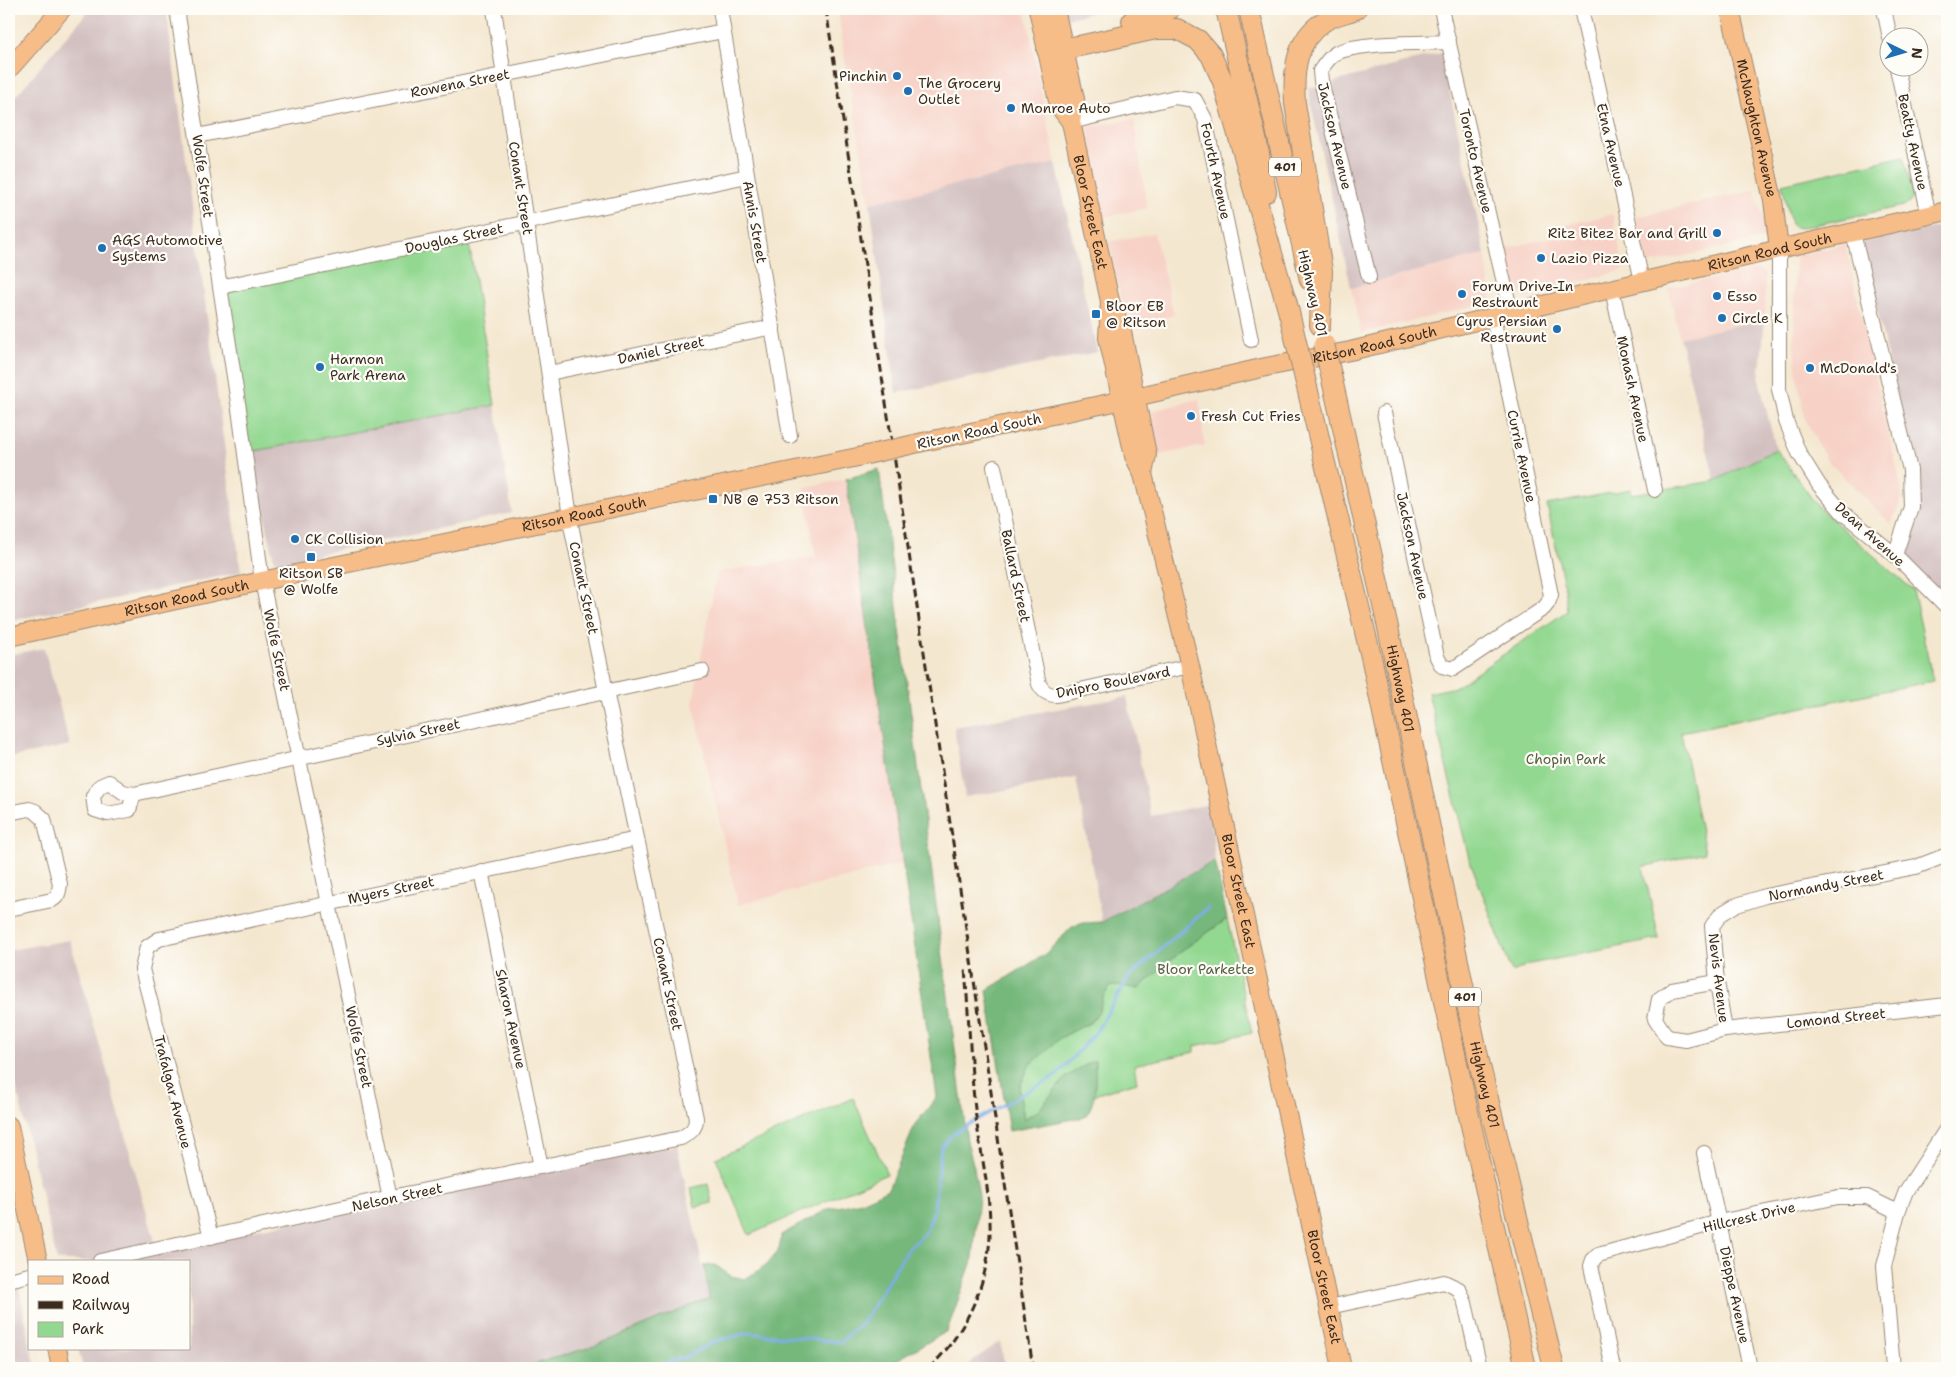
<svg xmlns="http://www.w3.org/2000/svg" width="1956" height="1377" font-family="'Shantell Sans',sans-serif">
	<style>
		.built { fill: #f7d1c6 }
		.industrial { fill: #d2bfbf }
		.green { fill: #93d891; stroke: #678158 }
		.forest { fill: #76b87b; stroke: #58714c }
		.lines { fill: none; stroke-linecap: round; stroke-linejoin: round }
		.stream { stroke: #7daee8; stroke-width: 3 }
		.minor-casing { stroke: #988876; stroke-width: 16 }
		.major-casing { stroke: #988876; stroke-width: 20 }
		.highway-casing { stroke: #988876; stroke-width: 22 }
		.minor { stroke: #fff; stroke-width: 14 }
		.major { stroke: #f7bd88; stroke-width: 18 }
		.highway { stroke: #f7bd88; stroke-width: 20 }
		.rail { stroke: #3b2a1e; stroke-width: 3; stroke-dasharray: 8 4; stroke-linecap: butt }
		.major-bridge-casing { stroke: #988876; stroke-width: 20; stroke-linecap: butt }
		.highway-bridge-casing { stroke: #988876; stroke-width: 22; stroke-linecap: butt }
		.major-bridge { stroke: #f7bd88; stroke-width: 18 }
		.highway-bridge { stroke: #f7bd88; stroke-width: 20 }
		.poi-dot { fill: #1f6fb2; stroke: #fdfcf7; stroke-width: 2 }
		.labels { text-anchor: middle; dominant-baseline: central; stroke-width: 4.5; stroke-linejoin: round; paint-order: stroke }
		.shield { fill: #fdfcf7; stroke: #75695f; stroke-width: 1 }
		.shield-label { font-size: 12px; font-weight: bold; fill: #3b2a1e }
		.poi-label { font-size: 14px; fill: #3b2a1e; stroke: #fdfcf7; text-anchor: start }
		.street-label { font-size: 14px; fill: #3b2a1e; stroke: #fdfcf7 }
		.park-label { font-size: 14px; fill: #555e40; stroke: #fdfcf7 }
	</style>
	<rect width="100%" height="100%" fill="#fdfcf7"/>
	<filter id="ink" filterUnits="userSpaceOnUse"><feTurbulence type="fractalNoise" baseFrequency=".02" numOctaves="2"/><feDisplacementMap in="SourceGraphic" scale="10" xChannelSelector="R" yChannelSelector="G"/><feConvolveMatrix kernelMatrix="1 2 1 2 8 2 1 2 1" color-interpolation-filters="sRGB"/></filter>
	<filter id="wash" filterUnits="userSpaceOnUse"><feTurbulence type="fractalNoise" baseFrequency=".0096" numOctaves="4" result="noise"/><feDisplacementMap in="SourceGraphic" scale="20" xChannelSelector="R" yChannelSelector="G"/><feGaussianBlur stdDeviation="1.12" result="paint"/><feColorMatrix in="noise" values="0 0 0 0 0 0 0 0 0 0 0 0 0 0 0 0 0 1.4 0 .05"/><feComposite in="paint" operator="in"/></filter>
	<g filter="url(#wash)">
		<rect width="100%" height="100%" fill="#f4e7cf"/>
		<!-- built -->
		<g class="built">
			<polygon points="838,9 1025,9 1056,163 870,203 843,47"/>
			<polygon points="1134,119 1147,208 1104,217 1088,127"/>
			<polygon points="1755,190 1768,237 1648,264 1637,217"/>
			<polygon points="1613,214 1624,270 1525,297 1512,287 1503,249 1558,236 1557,227"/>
			<polygon points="1154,233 1174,315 1127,326 1109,242"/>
			<polygon points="1845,244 1902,491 1901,501 1891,524 1826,459 1805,419 1796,372 1794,340 1795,256"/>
			<polygon points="1485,254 1492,302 1361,333 1351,288"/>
			<polygon points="1755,269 1765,273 1765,319 1680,338 1668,288"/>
			<polygon points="1199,399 1205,446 1157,455 1152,411"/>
			<polygon points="846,479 907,862 738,905 693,701 717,572 816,557 804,488"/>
		</g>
		<!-- industrial -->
		<g class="industrial">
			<polygon points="90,9 166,9 241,572 9,621 9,104"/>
			<polygon points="1059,9 1106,9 1062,20"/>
			<polygon points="1441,53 1485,254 1351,288 1308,89"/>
			<polygon points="1056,163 1097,352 896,393 870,203"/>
			<polygon points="1947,225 1947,598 1901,551 1911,535 1912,474 1863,242"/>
			<polygon points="1765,319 1759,380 1776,449 1715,481 1680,338"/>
			<polygon points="495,405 512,513 275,563 250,452"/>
			<polygon points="44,648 70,745 9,758 9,655"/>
			<polygon points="1127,697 1151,816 1210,804 1215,861 1102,922 1076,778 965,797 954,727"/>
			<polygon points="70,940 157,1249 677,1145 709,1298 597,1345 521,1368 83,1368 78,1348 189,1348 189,1261 57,1261 9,1056 9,950"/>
			<polygon points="9,1241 29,1336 29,1348 31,1348 36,1368 9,1368"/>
			<polygon points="1000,1341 1005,1368 964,1368"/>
		</g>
		<!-- green -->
		<g class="green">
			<polygon points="1904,156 1913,196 1911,201 1907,205 1801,228 1795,227 1791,224 1782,184"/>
			<polygon points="468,237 495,405 250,452 225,289"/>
			<polygon points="1776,449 1818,507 1913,590 1933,681 1681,732 1705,852 1643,867 1659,939 1530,964 1512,972 1469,858 1428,693 1456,687 1567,611 1564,585 1547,505 1631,489 1632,494 1715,481"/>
			<polygon points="1227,919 1252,1033 1195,1046 1195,1052 1134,1065 1137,1082 1094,1095 1095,1060 1066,1077 1038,1111 1023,1119 1019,1089 1029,1066 1045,1051 1060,1038 1091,1022 1099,1011 1103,997 1110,987 1161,968 1185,948"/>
			<polygon points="853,1098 887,1174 749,1235 716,1158"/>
			<polygon points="708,1184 712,1203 695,1207 691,1188"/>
		</g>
		<!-- forest -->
		<g class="forest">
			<path d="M879,469L967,1141L974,1168L979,1196L973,1258L947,1331L883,1368H521L597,1345L709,1298L704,1266L715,1265L731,1276L745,1279C762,1268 782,1257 781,1235L828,1209L862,1202L888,1189L916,1123L937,1097L846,479Z"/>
			<path d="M1215,861L1227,919L1185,948L1138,989L1117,985L1110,987L1103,997L1099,1011L1091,1022L1060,1038L1029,1066L1019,1089L1024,1119L1038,1111L1066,1077L1080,1068L1095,1060C1095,1082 1098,1099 1085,1117L1009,1131L987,990L1044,955L1073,926L1084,923L1102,922Z"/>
		</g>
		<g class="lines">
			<!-- stream -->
			<polyline class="stream" points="648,1368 686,1357 713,1342 748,1333 840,1342 863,1322 907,1250 926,1232 934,1209 941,1147 955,1132 1057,1075 1096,1032 1129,977 1208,908"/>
		</g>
	</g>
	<g filter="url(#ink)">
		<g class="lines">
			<defs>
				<g id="minor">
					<polyline points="177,9 239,409 262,581 390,1198"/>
					<polyline points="720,9 790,436"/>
					<polyline points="1441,9 1511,313"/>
					<polyline points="1581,9 1642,281"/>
					<polyline points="1884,9 1890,38"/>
					<polyline points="1897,68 1929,216"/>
					<polyline points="1071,122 1175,97 1195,100 1205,119 1251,340"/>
					<polyline points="197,136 723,31"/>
					<polyline points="1853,233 1910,470 1911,507 1895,555"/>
					<polyline points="1779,249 1779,389 1786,421 1799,453 1819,485 1843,513 1895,555 1947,607"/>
					<path d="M1369,277L1321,81L1320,71C1324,65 1329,57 1336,53C1359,42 1421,43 1449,42"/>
					<polyline points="220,287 747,176"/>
					<polyline points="1612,289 1655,490"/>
					<polyline points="549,373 773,327"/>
					<polyline points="1384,413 1437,657 1442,666 1453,669 1544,608 1548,603 1551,595 1493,317"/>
					<path d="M994,467L1039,684C1043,692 1048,695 1057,695L1190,666"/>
					<polyline points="134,794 123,792 109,782 100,786 93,796 95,810 108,814 129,810 134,794 702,671"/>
					<path d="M9,813L29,809L35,811L44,819L60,884C59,891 59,896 52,900L9,909"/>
					<polyline points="481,871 541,1167"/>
					<polyline points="1717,982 1672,990 1659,999 1655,1019 1667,1037 1686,1040 1725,1030 1947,1005"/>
					<polyline points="1725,1030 1717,982 1712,926 1721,914 1734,906 1765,896 1916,867 1947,855"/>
					<polyline points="1704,1153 1750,1368"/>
					<polyline points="211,1237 142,969 147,947 159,939 637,839"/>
					<path d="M100,1261L377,1200L681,1138C691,1132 696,1129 696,1118L572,530L494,9"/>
					<polyline points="9,1280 29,1275"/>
					<polyline points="1329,1307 1444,1282 1459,1289 1465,1303 1480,1368"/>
					<polyline points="1613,1368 1591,1266 1593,1260 1598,1255 1719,1222 1838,1197 1867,1197 1898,1212"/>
					<polyline points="1893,1368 1884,1266 1898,1212 1906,1191 1947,1128"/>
				</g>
				<g id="major">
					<polyline points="1038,9 1059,106 1071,122"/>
					<path id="s1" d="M1055,9L1075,99L1071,122L1110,301L1122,332L1147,454L1143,474"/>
					<path id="s2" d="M1730,9L1773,200L1779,249"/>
					<polyline points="9,69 62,9"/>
					<path id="s3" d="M1110,301L1108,338L1134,456L1143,474L1190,666L1342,1368"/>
					<path id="s4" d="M923,442L1105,404L1266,367L1350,351L1779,249L1947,211"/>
					<path id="s5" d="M9,637L262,581L858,457"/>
					<polyline points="9,1126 38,1261"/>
					<polyline points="57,1348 61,1368"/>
				</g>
				<g id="highway">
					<polyline points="1226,9 1257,143 1266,192"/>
					<polyline points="1249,9 1310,280"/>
					<polyline points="1132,21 1154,16 1170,9"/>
					<polyline points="1047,50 1079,46 1156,29 1177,29 1198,40 1211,55 1223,82 1289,313"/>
					<polyline points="1286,300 1298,350"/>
					<path d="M1320,325L1322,271L1295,103C1293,72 1295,41 1323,22C1332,15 1346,13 1356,9"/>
					<path id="s6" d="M1331,375L1387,623L1480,1066L1554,1368"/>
					<polyline points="1305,379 1372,661 1457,1063 1526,1368"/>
				</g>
			</defs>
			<!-- minor casing -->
			<use href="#minor" class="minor-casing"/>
			<!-- major casing -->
			<use href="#major" class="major-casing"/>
			<!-- highway casing -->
			<use href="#highway" class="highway-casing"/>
			<!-- minor -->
			<use href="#minor" class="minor"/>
			<!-- major -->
			<use href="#major" class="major"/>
			<!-- highway -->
			<use href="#highway" class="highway"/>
			<!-- rail -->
			<g class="rail">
				<polyline points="826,9 1033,1368"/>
				<path d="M929,1368C968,1332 992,1275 990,1222C989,1184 979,1146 975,1109C970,1062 969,1015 965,969"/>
			</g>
			<defs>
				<polyline id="major-bridge" points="858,457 923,442"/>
				<g id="highway-bridge">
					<polyline points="1324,344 1331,375"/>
					<polyline points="1298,350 1305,379"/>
				</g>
			</defs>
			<!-- major-bridge casing -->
			<use href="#major-bridge" class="major-bridge-casing"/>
			<!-- highway-bridge casing -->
			<use href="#highway-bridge" class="highway-bridge-casing"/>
			<!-- major-bridge -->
			<use href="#major-bridge" class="major-bridge"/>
			<!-- highway-bridge -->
			<use href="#highway-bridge" class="highway-bridge"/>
		</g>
	</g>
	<!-- markers -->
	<g class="poi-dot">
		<circle cx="897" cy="76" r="5"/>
		<circle cx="908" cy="91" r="5"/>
		<circle cx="1011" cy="108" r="5"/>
		<circle cx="1717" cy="233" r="5"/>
		<circle cx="102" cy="248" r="5"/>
		<circle cx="1541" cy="258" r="5"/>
		<circle cx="1462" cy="294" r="5"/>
		<circle cx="1717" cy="296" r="5"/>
		<rect x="1091" y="309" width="10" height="10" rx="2.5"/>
		<circle cx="1722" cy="318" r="5"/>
		<circle cx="1557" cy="329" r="5"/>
		<circle cx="320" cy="367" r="5"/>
		<circle cx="1810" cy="368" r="5"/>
		<circle cx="1191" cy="416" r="5"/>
		<rect x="708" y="494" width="10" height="10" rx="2.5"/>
		<circle cx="295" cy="539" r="5"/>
		<rect x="306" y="552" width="10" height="10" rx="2.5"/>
	</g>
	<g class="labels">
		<!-- shield labels -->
		<g class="shield">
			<rect x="1269" y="157.5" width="32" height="19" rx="4"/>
			<rect x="1449" y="987.5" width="32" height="19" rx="4"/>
		</g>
		<g class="shield-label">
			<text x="1285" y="167">401</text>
			<text x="1465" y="997">401</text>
		</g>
		<!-- poi labels -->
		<g class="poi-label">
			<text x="887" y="76" text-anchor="end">Pinchin</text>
			<text x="918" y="83">The Grocery<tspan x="918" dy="16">Outlet</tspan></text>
			<text x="1021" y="108">Monroe Auto</text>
			<text x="1707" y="233" text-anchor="end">Ritz Bitez Bar and Grill</text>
			<text x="112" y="240">AGS Automotive<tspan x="112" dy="16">Systems</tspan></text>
			<text x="1551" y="258">Lazio Pizza</text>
			<text x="1472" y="286">Forum Drive-In<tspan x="1472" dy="16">Restraunt</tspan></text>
			<text x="1727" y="296">Esso</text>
			<text x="1106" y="306">Bloor EB<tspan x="1106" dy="16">@ Ritson</tspan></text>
			<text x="1732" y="318">Circle K</text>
			<text x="1547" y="321" text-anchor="end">Cyrus Persian<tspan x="1547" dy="16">Restraunt</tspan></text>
			<text x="330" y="359">Harmon<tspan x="330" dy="16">Park Arena</tspan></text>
			<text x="1820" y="368">McDonald's</text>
			<text x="1201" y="416">Fresh Cut Fries</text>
			<text x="723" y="499">NB @ 753 Ritson</text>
			<text x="305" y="539">CK Collision</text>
			<text x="311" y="573" text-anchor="middle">Ritson SB<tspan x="311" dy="16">@ Wolfe</tspan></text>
		</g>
		<!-- street labels -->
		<g class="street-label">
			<text transform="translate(460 83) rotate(-11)">Rowena Street</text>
			<text stroke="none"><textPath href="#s2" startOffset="122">McNaughton Avenue</textPath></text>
			<text transform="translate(1335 136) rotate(77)">Jackson Avenue</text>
			<text transform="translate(1913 142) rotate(78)">Beatty Avenue</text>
			<text transform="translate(1611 145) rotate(77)">Etna Avenue</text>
			<text transform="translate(1476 161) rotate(77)">Toronto Avenue</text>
			<text transform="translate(1216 171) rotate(78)">Fourth Avenue</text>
			<text transform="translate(203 176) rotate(82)">Wolfe Street</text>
			<text transform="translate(521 188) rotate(81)">Conant Street</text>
			<text stroke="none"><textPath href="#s1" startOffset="208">Bloor Street East</textPath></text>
			<text transform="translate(755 222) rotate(80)">Annis Street</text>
			<text transform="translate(454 238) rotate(-12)">Douglas Street</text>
			<text stroke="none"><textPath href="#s4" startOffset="868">Ritson Road South</textPath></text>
			<text transform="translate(1313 293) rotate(77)">Highway 401</text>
			<text stroke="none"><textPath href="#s4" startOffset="462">Ritson Road South</textPath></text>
			<text transform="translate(661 350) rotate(-12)">Daniel Street</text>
			<text transform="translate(1633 389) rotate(78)">Monash Avenue</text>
			<text transform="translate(979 431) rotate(-12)">Ritson Road South</text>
			<text transform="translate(1522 456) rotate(78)">Currie Avenue</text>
			<text stroke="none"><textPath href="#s5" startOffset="588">Ritson Road South</textPath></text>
			<text transform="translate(1870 534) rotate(42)">Dean Avenue</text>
			<text transform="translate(1413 546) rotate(78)">Jackson Avenue</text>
			<text transform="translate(1016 576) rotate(78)">Ballard Street</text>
			<text transform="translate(584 588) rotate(78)">Conant Street</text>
			<text stroke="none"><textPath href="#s5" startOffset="182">Ritson Road South</textPath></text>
			<text transform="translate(277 650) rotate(78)">Wolfe Street</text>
			<text transform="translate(1113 682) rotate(-11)">Dnipro Boulevard</text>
			<text stroke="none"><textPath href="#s6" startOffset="321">Highway 401</textPath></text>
			<text transform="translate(418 732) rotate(-12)">Sylvia Street</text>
			<text transform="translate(1826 885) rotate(-11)">Normandy Street</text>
			<text transform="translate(391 890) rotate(-12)">Myers Street</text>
			<text stroke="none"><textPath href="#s3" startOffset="606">Bloor Street East</textPath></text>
			<text transform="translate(1719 978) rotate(83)">Nevis Avenue</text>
			<text transform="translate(668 984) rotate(78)">Conant Street</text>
			<text transform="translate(1836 1018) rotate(-6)">Lomond Street</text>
			<text transform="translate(511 1019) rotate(78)">Sharon Avenue</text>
			<text transform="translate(359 1047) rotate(78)">Wolfe Street</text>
			<text stroke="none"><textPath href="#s6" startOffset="726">Highway 401</textPath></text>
			<text transform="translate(173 1092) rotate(76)">Trafalgar Avenue</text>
			<text transform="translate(397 1197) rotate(-12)">Nelson Street</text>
			<text transform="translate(1749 1217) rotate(-13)">Hillcrest Drive</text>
			<text stroke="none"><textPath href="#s3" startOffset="1011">Bloor Street East</textPath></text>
			<text transform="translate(1735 1295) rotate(78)">Dieppe Avenue</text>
		</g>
		<!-- park labels -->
		<g class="park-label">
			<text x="1566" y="759">Chopin Park</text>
			<text x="1206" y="969">Bloor Parkette</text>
		</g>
	</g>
	<!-- margin -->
	<rect width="1956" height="1377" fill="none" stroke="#fdfcf7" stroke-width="30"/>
	<!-- legend -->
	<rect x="28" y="1260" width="162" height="90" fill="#fdfcf7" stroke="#afa8a0"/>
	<rect x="38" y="1276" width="25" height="8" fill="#f7bd88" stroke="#afa8a0"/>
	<text x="72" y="1284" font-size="15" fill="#3b2a1e">Road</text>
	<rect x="38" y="1301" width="25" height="8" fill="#3b2a1e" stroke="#afa8a0"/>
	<text x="72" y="1310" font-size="15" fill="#3b2a1e">Railway</text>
	<rect x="38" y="1322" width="25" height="15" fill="#93d891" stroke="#afa8a0"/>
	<text x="72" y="1334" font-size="15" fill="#3b2a1e">Park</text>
	<!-- north arrow -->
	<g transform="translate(1904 52) rotate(95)"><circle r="24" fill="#fdfcf7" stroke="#afa8a0"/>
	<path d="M0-4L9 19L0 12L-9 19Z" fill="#1f6fb2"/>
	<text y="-8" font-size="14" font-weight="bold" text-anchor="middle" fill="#3b2a1e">N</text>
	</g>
</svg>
